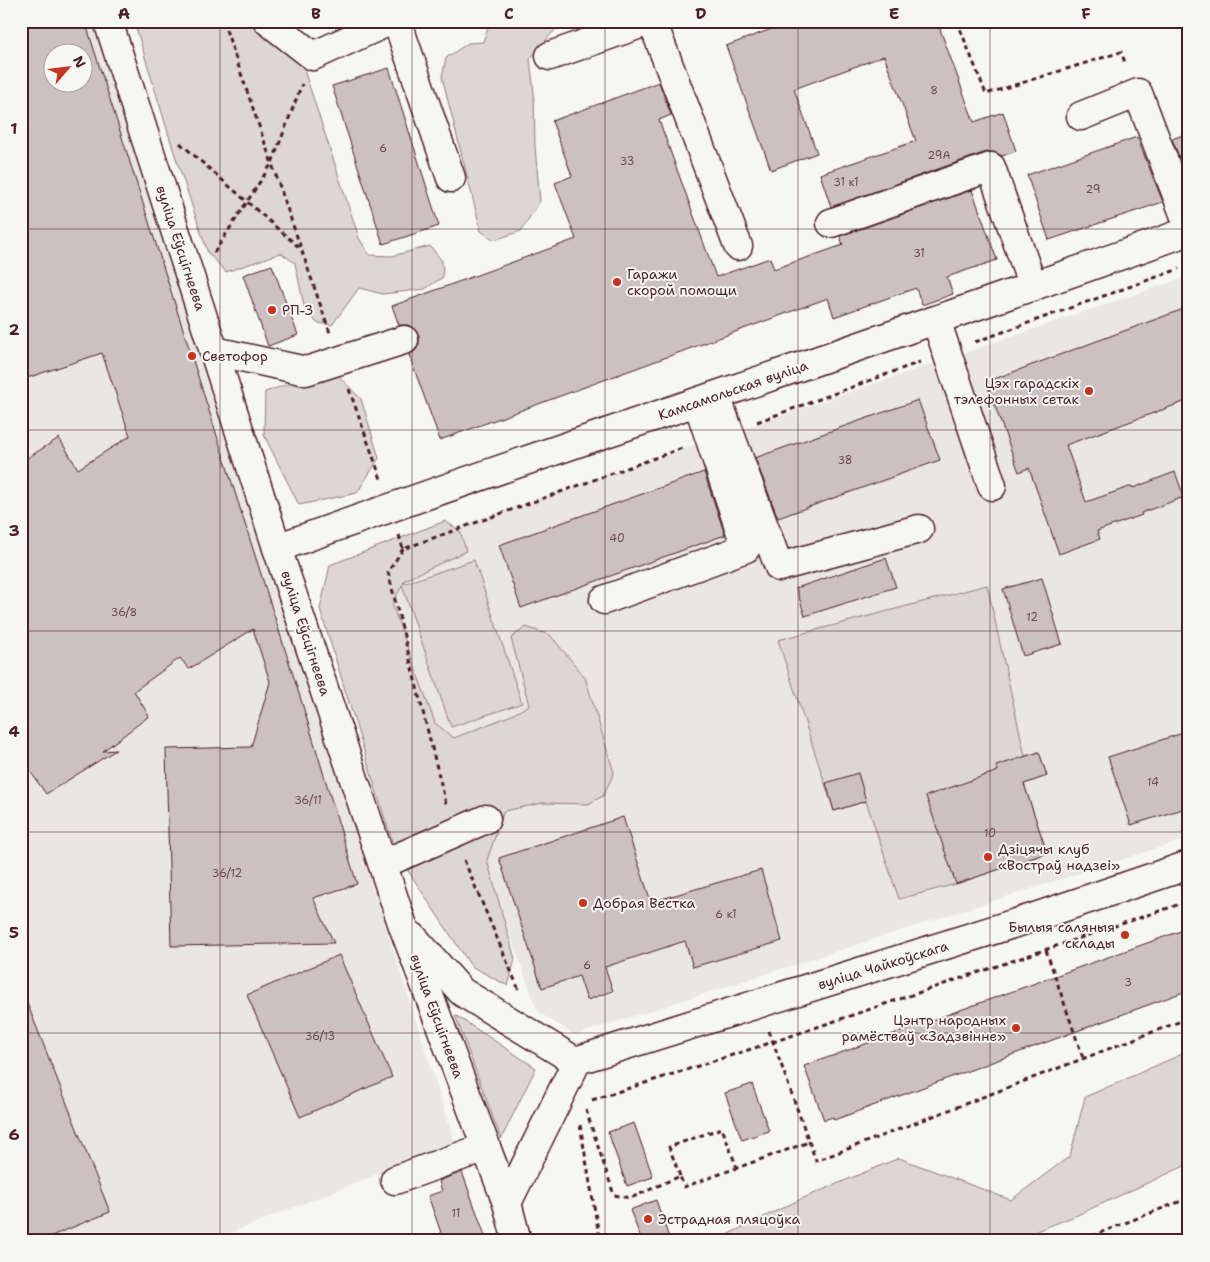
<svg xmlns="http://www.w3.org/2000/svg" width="1210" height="1262" font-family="'Shantell Sans',sans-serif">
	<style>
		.built { fill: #e9e6e3; fill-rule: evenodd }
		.green { fill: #ddd6d5; stroke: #947a80 }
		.building { fill: #ccc1c0; stroke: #4a1f2b; fill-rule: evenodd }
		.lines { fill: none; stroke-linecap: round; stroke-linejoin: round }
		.minor-casing { stroke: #4a1f2b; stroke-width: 31 }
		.path { stroke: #4a1f2b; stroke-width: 3; stroke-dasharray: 5 4; stroke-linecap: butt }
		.minor { stroke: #f6f6f2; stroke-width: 28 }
		.grid { fill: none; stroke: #4a1f2b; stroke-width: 1; stroke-opacity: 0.55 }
		.poi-dot { fill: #c8321e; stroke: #f6f6f2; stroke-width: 2 }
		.labels { text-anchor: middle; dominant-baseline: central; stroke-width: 4; stroke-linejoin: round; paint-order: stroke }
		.number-label { font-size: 11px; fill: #6a4850 }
		.street-label { font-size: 14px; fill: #4a1f2b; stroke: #f6f6f2 }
		.poi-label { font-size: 14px; fill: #4a1f2b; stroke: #f6f6f2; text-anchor: start }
		.neatline { fill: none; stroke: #4a1f2b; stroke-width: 2 }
		.grid-label { font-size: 16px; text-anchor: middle; font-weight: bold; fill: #4a1f2b }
	</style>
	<rect width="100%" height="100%" fill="#f6f6f2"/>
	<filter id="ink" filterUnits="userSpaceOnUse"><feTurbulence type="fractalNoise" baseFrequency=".02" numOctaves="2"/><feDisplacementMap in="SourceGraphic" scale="10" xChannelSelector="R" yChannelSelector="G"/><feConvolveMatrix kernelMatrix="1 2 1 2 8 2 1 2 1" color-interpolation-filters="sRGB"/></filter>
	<g filter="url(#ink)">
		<!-- built -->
		<g class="built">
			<path d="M21,21H96L455,1143L210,1241H21ZM52,52H82V82H52Z"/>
			<polygon points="1189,276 1189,838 575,1035 538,1012 374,555"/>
		</g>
		<!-- green -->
		<g class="green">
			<polygon points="134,21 288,21 359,238 369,255 392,256 430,246 442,261 443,277 425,289 383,294 359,288 332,325 317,323 304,306 295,263 281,253 226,272 208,253 174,152"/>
			<polygon points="490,21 565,21 552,33 530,59 534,93 535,147 540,201 521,231 494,240 481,231 442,77 446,58 468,43 483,42"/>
			<polygon points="332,369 361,399 379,458 357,493 299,505 264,435 265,392"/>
			<polygon points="445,521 460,531 466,551 405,580 403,584 474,560 522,703 451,727 402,585 392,604 435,723 454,738 512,715 529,705 511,638 526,627 550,635 585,677 614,773 603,796 588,804 543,803 504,811 487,860 515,959 508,986 471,966 395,851 320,609 330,565"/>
			<polygon points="987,585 1025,756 1039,752 1047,776 1024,784 1047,853 956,884 899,899 866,801 834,811 778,640"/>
			<polygon points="455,1015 536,1068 501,1139"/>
			<polygon points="1189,1051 1189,1164 1075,1216 1011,1241 714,1241 801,1199 899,1158 1011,1200 1070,1156 1085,1097"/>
		</g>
		<!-- building -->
		<g class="building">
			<path d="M21,21H85L302,703L357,884L313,898L334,943L171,946L166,749L251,747L270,682L253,629L189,669L180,658L134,691L149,716L103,751L116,750L46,794L21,758V462L59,438L78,469L130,436L102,353L21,380ZM52,52H82V82H52Z"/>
			<polygon points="793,21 937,21 974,122 1003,112 1016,151 1002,156 994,152 986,152 831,207 820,174 916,141 884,56 794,89 817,153 771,170 726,46"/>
			<polygon points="389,68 439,226 383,244 332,86"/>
			<polygon points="659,82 671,115 659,120 716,277 770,258 774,269 843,245 840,236 972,190 997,260 947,277 953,294 922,305 916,288 834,317 828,298 440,440 409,355 416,350 419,344 419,335 414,328 408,325 399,325 392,306 576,239 555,183 572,176 552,121"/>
			<polygon points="1189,133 1189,182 1172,139"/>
			<polygon points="1137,137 1163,202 1049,240 1027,175"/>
			<polygon points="272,265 298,335 268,346 243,275"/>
			<polygon points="1189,307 1189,400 1066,445 1086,502 1132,486 1133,488 1175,472 1184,497 1141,513 1142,515 1097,531 1100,539 1059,554 1029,468 1019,472 986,382"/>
			<polygon points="918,400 940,460 778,518 755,458"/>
			<polygon points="704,472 725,535 521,608 499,545"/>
			<polygon points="886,558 896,587 805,616 796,588"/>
			<polygon points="1042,578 1062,644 1023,656 1003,589"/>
			<polygon points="1189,731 1189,807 1131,825 1108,757"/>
			<polygon points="1039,752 1047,776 1024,784 1047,853 956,884 926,796 998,771 996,766"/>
			<polygon points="858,773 866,801 834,811 826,783"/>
			<polygon points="623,817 651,902 761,870 782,941 693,967 685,941 605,967 613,991 587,1000 579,976 542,988 499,858"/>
			<polygon points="1189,928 1189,990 834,1120 833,1117 824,1120 804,1066"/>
			<polygon points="339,955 392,1077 300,1117 247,995"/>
			<polygon points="21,993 23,993 110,1212 39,1241 21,1241"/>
			<polygon points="752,1084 769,1131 742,1140 725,1093"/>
			<polygon points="634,1123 653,1177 627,1186 608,1132"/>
			<polygon points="462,1172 487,1241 444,1241 428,1196 442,1191 439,1181"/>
			<polygon points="656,1200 670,1241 642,1241 630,1210"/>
		</g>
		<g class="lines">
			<defs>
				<g id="minor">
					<polyline points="108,21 277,548 403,926 507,1203 517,1241"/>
					<polyline points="268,21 313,56 390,21"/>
					<polyline points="397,21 451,178"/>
					<polyline points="652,21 738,246"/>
					<polyline points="550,56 649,21"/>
					<polyline points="1081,116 1138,93 1189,227"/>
					<polyline points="831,223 991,167 1033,287"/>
					<polyline points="936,320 992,486"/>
					<polyline points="214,351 306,371 404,340"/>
					<polyline points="716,396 779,567 919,529"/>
					<path d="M277,548C580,439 886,340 1189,231"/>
					<polyline points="604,600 746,548 698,403"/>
					<polyline points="383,864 486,819"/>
					<polyline points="413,937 462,992 575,1061"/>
					<polyline points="395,1180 486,1147"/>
					<polyline points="507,1203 573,1069 575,1061 1035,917 1189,865"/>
				</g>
			</defs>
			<!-- minor casing -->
			<use href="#minor" class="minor-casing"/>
			<!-- path -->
			<g class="path">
				<polyline points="223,21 330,333"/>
				<polyline points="957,21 986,94 1121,52 1126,65"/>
				<polyline points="180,143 301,249"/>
				<polyline points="214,253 272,163 302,84"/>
				<polyline points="975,342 1179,269"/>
				<polyline points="349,389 381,479"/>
				<polyline points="757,422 920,362"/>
				<polyline points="399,535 403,549 682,448"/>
				<polyline points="403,549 388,572 446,804"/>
				<polyline points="464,860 519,990"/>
				<polyline points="1046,950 1083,1058"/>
				<polyline points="769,1031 816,1161 1189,1018"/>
				<polyline points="592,1100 773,1042 1189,901"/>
				<polyline points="586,1110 614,1195 631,1198 680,1176 684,1187 809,1142"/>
				<polyline points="580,1125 599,1235 597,1241"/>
				<polyline points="680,1176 669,1147 722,1128 737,1168"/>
				<polyline points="1074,1241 1084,1239 1189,1198"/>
			</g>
			<!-- minor -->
			<use href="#minor" class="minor"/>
		</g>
	</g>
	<!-- grid -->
	<path class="grid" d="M220,21V1241M412,21V1241M605,21V1241M798,21V1241M990,21V1241M21,229H1189M21,430H1189M21,631H1189M21,832H1189M21,1033H1189"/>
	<!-- markers -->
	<g class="poi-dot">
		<circle cx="617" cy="282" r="5"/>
		<circle cx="272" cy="310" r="5"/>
		<circle cx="192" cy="356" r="5"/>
		<circle cx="1089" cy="391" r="5"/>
		<circle cx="988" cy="857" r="5"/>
		<circle cx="583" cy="903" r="5"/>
		<circle cx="1125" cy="935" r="5"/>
		<circle cx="1016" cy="1028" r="5"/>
		<circle cx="648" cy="1219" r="5"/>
	</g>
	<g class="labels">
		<!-- number labels -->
		<g class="number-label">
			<text x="934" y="90">8</text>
			<text x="383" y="148">6</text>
			<text x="939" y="155">29А</text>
			<text x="627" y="161">33</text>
			<text x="846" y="182">31 к1</text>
			<text x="1093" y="189">29</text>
			<text x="919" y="253">31</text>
			<text x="845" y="460">38</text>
			<text x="617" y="538">40</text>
			<text x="124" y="612">36/8</text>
			<text x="1032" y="617">12</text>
			<text x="1153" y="782">14</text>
			<text x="308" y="800">36/11</text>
			<text x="990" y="833">10</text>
			<text x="227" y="873">36/12</text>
			<text x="726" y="914">6 к1</text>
			<text x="587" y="965">6</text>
			<text x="1128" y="982">3</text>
			<text x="320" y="1036">36/13</text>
			<text x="456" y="1213">11</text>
		</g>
		<!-- street labels -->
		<g class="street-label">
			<text transform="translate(181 248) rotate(72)">вуліца Еўсцігнеева</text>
			<text transform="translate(733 390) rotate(-19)">Камсамольская вуліца</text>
			<text transform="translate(306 633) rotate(72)">вуліца Еўсцігнеева</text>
			<text transform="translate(883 965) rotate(-17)">вуліца Чайкоўскага</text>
			<text transform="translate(437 1016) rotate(70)">вуліца Еўсцігнеева</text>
		</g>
		<!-- poi labels -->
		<g class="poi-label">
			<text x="627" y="274">Гаражи<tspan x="627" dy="16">скорой помощи</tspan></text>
			<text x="282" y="310">РП-3</text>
			<text x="202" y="356">Светофор</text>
			<text x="1079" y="383" text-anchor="end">Цэх гарадскіх<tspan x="1079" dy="16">тэлефонных сетак</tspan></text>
			<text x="998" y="849">Дзіцячы клуб<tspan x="998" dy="16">«Востраў надзеі»</tspan></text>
			<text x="593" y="903">Добрая Вестка</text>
			<text x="1115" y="927" text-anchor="end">Былыя саляныя<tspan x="1115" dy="16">склады</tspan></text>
			<text x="1006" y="1020" text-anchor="end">Цэнтр народных<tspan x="1006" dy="16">рамёстваў «Задзвінне»</tspan></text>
			<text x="658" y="1219">Эстрадная пляцоўка</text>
		</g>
	</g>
	<!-- margin -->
	<rect width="1210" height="1262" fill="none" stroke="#f6f6f2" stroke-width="55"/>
	<!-- north arrow -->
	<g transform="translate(68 68) rotate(62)"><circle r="24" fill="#f6f6f2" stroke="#b1a0a2"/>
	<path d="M0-4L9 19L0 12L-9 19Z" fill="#c8321e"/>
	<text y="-8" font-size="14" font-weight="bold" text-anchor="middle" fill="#4a1f2b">N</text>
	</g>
	<rect x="28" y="28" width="1154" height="1206" class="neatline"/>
	<g class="grid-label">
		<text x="124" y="19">A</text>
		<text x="316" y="19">B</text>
		<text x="509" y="19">C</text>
		<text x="701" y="19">D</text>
		<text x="894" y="19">E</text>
		<text x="1086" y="19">F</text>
		<text x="14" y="134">1</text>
		<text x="14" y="335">2</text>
		<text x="14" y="536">3</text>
		<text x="14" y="737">4</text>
		<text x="14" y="938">5</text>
		<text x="14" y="1140">6</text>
	</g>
</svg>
